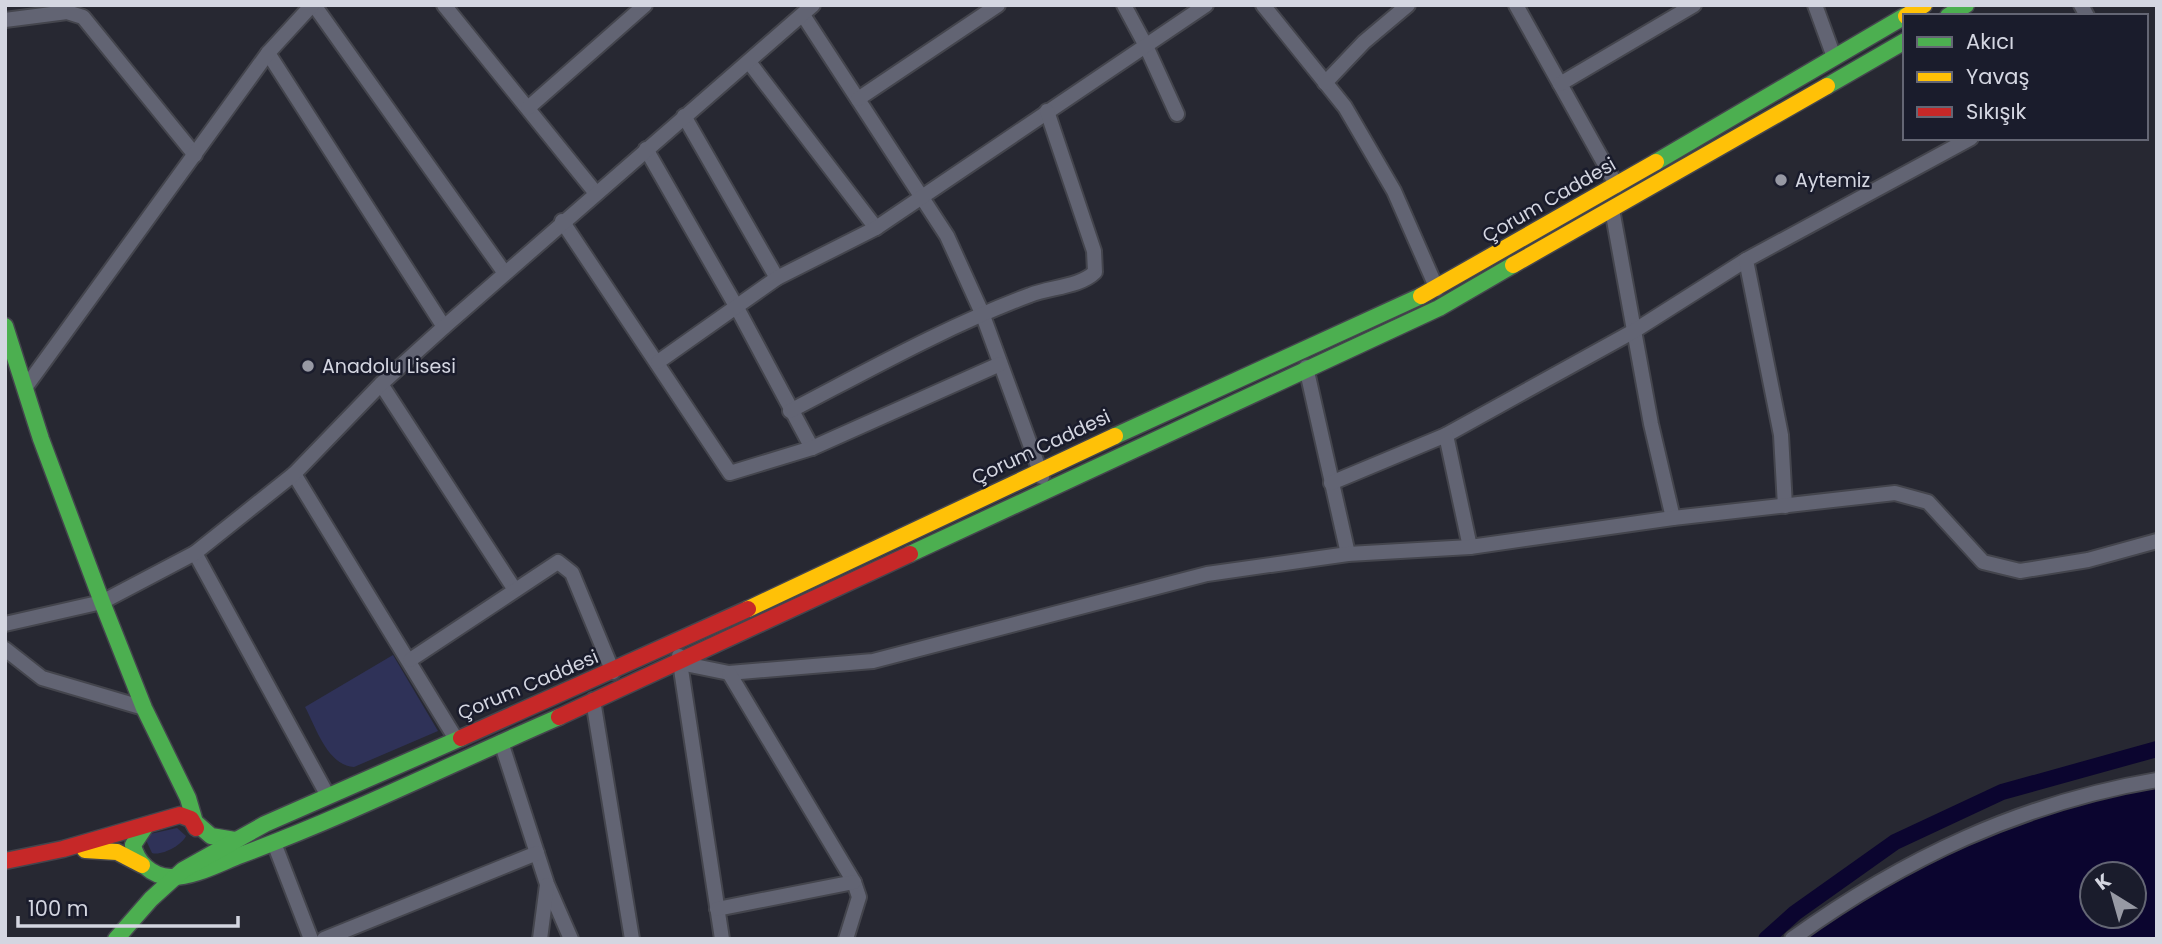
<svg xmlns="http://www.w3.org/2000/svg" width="2162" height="944" font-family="Poppins,sans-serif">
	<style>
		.green { fill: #2f3258 }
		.water { fill: #0b052f; fill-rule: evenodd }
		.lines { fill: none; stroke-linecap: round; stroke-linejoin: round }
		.canal { stroke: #0b052f; stroke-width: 16 }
		.street-casing { stroke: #44454d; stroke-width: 18 }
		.fast-casing { stroke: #44454d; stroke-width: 19 }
		.slow-casing { stroke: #44454d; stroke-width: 19 }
		.jam-casing { stroke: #44454d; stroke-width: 19 }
		.street { stroke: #626473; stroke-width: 14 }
		.fast { stroke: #4caf50; stroke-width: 16 }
		.slow { stroke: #ffc107; stroke-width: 16 }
		.jam { stroke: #c62828; stroke-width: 16 }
		.poi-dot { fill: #9799a4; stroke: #1a1c2c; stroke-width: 2.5 }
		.labels { text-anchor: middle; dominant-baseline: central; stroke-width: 5; stroke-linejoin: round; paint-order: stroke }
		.poi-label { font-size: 19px; fill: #d4d6e1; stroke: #1a1c2c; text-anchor: start }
		.street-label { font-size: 19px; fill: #d4d6e1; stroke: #1a1c2c }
	</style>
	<rect width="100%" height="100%" fill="#272832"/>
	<!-- green -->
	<g class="green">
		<path d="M393,655L438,731L354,767C327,765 316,727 305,707Z"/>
		<path d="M177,828L186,836C182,845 162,856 152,853L146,840L150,834Z"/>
	</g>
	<!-- water -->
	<path class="water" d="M2157,780V939H1792L1940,847ZM2092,874H2134V916H2092Z"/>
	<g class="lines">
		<!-- canal -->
		<polyline class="canal" points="1766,939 1795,913 1895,842 2002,792 2157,749"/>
		<defs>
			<g id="street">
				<polyline points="314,5 504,272"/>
				<polyline points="444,5 595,192"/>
				<polyline points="1124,5 1146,46 1177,114"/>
				<polyline points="1263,5 1345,107 1394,191 1437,289"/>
				<polyline points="1516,5 1617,186"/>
				<polyline points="1815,5 1834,57"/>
				<polyline points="2081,5 2087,16"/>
				<polyline points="803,15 947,236 982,313 1042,477"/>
				<polyline points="5,20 67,12 83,17 195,155"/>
				<polyline points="268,53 444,327"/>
				<polyline points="749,62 876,228"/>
				<polyline points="1325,83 1364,42 1408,5"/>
				<polyline points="1560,84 1694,5"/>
				<polyline points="858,99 998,5"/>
				<polyline points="528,108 645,5"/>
				<polyline points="684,116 777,278"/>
				<polyline points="646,149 736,306 812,448"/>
				<polyline points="1612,209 1651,424 1673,518"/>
				<polyline points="562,221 730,473 812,448 1000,364"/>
				<polyline points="658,362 777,278 876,228 1206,5"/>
				<polyline points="1306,367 1348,554"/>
				<polyline points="381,384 515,590"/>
				<polyline points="25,388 268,53 312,5"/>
				<path d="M790,411C869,370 947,326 1030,295C1050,287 1080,287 1095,272L1094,251L1047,111"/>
				<polyline points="1446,435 1634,331 1746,260"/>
				<polyline points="294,474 456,739"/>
				<polyline points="1331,483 1446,435 1470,547"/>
				<polyline points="1785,506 1781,435 1746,260 1971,138"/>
				<polyline points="195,553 328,796"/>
				<polyline points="5,624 102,602 195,553 294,474 381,384 444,327 813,5"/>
				<polyline points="5,649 42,678 144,708"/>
				<polyline points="679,656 722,939"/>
				<polyline points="410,660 558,562 572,573 613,672"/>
				<polyline points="680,663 729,673 873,661 1207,574 1348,554 1470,547 1673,518 1895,493 1928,502 1983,562 2020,571 2088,560 2157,541"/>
				<polyline points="729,673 854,882 859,897 846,939"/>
				<polyline points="593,700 632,939"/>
				<polyline points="501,742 547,884 571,939"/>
				<polyline points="274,843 311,939"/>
				<polyline points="717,909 854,882"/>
				<polyline points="324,939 537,853"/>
				<polyline points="540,939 547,885"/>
				<path d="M1792,939C1903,859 2021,803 2157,780"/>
			</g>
			<g id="fast">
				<polyline points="1948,16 1966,5"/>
				<polyline points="1827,86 1905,41"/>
				<polyline points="1656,162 1905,16"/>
				<polyline points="5,326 41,439 102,602 144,708 188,798 195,822 211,836 235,840"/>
				<polyline points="1115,436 1421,296"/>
				<polyline points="910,554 1439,308 1513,265"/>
				<path d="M145,827L133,845C137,862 151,876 170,877C193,878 220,863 241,855C349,815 453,763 559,717"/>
				<polyline points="116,939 151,899 183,870 265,824 461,738"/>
			</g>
			<g id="slow">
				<polyline points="1906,16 1924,5"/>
				<polyline points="1513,265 1827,86"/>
				<polyline points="1421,296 1656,162"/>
				<polyline points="748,609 1115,436"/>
				<polyline points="85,850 117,852 142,865"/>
			</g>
			<g id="jam">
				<polyline points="559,717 910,554"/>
				<polyline points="461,738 748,609"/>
				<polyline points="5,861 63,849 180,815 191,819 196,828"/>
			</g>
		</defs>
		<!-- street casing -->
		<use href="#street" class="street-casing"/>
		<!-- fast casing -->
		<use href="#fast" class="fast-casing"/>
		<!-- slow casing -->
		<use href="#slow" class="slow-casing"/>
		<!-- jam casing -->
		<use href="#jam" class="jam-casing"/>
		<!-- street -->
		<use href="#street" class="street"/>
		<!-- fast -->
		<use href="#fast" class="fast"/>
		<!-- slow -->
		<use href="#slow" class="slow"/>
		<!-- jam -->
		<use href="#jam" class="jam"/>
	</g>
	<!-- markers -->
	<g class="poi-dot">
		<circle cx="1781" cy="180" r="7"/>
		<circle cx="308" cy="366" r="7"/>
	</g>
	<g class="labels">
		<!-- poi labels -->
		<g class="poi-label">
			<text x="1795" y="180">Aytemiz</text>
			<text x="322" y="366">Anadolu Lisesi</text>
		</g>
		<!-- street labels -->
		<g class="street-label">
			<text transform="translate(1549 200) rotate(-30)">Çorum Caddesi</text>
			<text transform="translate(1041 447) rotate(-25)">Çorum Caddesi</text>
			<text transform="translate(528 685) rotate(-23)">Çorum Caddesi</text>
		</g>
	</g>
	<!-- border -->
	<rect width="2162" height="944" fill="none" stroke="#d4d6e1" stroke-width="14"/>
	<!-- legend -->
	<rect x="1903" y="14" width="245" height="126" fill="#1a1c2c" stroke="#646674" stroke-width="2"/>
	<rect x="1917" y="37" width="35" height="10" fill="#4caf50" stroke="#646674" stroke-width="2"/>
	<text x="1966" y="49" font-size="21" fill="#d4d6e1">Akıcı</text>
	<rect x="1917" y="72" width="35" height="10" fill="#ffc107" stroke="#646674" stroke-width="2"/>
	<text x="1966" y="84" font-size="21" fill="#d4d6e1">Yavaş</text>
	<rect x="1917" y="107" width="35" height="10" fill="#c62828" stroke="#646674" stroke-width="2"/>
	<text x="1966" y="119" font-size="21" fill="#d4d6e1">Sıkışık</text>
	<!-- north arrow -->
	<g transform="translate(2113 895) rotate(323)"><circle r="33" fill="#1a1c2c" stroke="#646674" stroke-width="2"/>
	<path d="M0-5L12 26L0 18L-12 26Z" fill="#9799a4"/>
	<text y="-10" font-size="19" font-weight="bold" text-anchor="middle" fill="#d4d6e1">K</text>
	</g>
	<!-- scale -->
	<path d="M18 916v10h220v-10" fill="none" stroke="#d4d6e1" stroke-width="3.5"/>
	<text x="28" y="916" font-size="21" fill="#d4d6e1" stroke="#1a1c2c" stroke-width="5" paint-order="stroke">100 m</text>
</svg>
